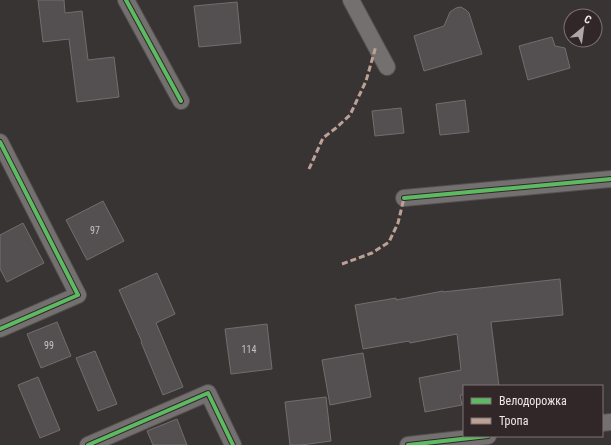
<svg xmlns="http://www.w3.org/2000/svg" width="611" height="445" font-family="'Roboto Condensed',sans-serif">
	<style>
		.building { fill: #544f50; stroke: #736e6e }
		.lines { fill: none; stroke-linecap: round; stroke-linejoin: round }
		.minor-casing { stroke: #565151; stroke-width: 18 }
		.minor { stroke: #747070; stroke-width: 16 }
		.quiet { stroke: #bda197; stroke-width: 3; stroke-dasharray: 6 3; stroke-linecap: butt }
		.cycleway-casing { stroke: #322728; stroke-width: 6 }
		.cycleway { stroke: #5cba63; stroke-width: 4 }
		.labels { text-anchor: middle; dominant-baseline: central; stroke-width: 4; stroke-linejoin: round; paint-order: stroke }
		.number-label { font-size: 10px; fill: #c8c1c2 }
	</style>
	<rect width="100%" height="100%" fill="#393434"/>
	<!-- building -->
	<g class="building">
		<polygon points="38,0 64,0 65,13 82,11 88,60 114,57 119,97 77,102 69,39 43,42"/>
		<polygon points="237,2 241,43 199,47 194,6"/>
		<polygon points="461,7 466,10 469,13 482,54 424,71 414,36 444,26 450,12 456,8"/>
		<polygon points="552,37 555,46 565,48 570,68 528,80 519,46"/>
		<polygon points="465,100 469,132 440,135 436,104"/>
		<polygon points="401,108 404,133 375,136 372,111"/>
		<polygon points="103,201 124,241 87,260 66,220"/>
		<polygon points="23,223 44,263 7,282 0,269 0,235"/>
		<polygon points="157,273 175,314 156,323 183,387 163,395 141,342 142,342 119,290"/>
		<polygon points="560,279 563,315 491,322 499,386 464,386 464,395 460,395 462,405 425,412 419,378 461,370 457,334 410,343 409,341 363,349 355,305 396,298 396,300 443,291 443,292"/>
		<polygon points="57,322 71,356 41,368 27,334"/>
		<polygon points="267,324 272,369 231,374 225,329"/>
		<polygon points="95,351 117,404 98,411 76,358"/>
		<polygon points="363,353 371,397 330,405 322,360"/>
		<polygon points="38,377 60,430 40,438 18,385"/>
		<polygon points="326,397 331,441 301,445 290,445 285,402"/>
		<polygon points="177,419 187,445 153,445 147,431"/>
	</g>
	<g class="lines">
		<defs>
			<g id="minor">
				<polyline points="126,0 181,101"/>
				<polyline points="351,0 387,67"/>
				<polyline points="0,142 78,295 0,329"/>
				<polyline points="404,198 611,179"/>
				<polyline points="602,423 611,422"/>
				<polyline points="88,445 208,393 233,445"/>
				<polyline points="408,445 488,436"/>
			</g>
		</defs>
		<!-- minor casing -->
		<use href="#minor" class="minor-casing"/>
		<!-- minor -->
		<use href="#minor" class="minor"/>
		<!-- quiet -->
		<g class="quiet">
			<polyline points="309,169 323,138 336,128 350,115 366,81 376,46"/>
			<polyline points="342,264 372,253 389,242 398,223 404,198"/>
		</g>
		<defs>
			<g id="cycleway">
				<polyline points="126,0 181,101"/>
				<polyline points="0,142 78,295 0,329"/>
				<polyline points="404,198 611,179"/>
				<polyline points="88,445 208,393 233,445"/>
				<polyline points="408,445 488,436"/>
			</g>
		</defs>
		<!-- cycleway casing -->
		<use href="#cycleway" class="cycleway-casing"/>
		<!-- cycleway -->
		<use href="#cycleway" class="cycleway"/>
	</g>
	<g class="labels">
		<!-- number labels -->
		<g class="number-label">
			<text x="95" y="230">97</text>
			<text x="49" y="345">99</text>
			<text x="249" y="349">114</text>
		</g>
	</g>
	<!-- legend -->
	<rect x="463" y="385" width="140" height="52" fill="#322728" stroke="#7e7475"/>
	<rect x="471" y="398" width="20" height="6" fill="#5cba63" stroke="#7e7475"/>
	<text x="499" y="405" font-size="12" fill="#efe7e8">Велодорожка</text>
	<rect x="471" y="418" width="20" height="6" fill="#bda197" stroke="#7e7475"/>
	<text x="499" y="425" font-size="12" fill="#efe7e8">Тропа</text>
	<!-- north arrow -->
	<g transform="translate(583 28) rotate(29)"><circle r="19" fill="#322728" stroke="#7e7475"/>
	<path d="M0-3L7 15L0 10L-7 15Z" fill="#afa8a9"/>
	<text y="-6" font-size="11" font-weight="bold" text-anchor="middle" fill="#efe7e8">С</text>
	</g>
</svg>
